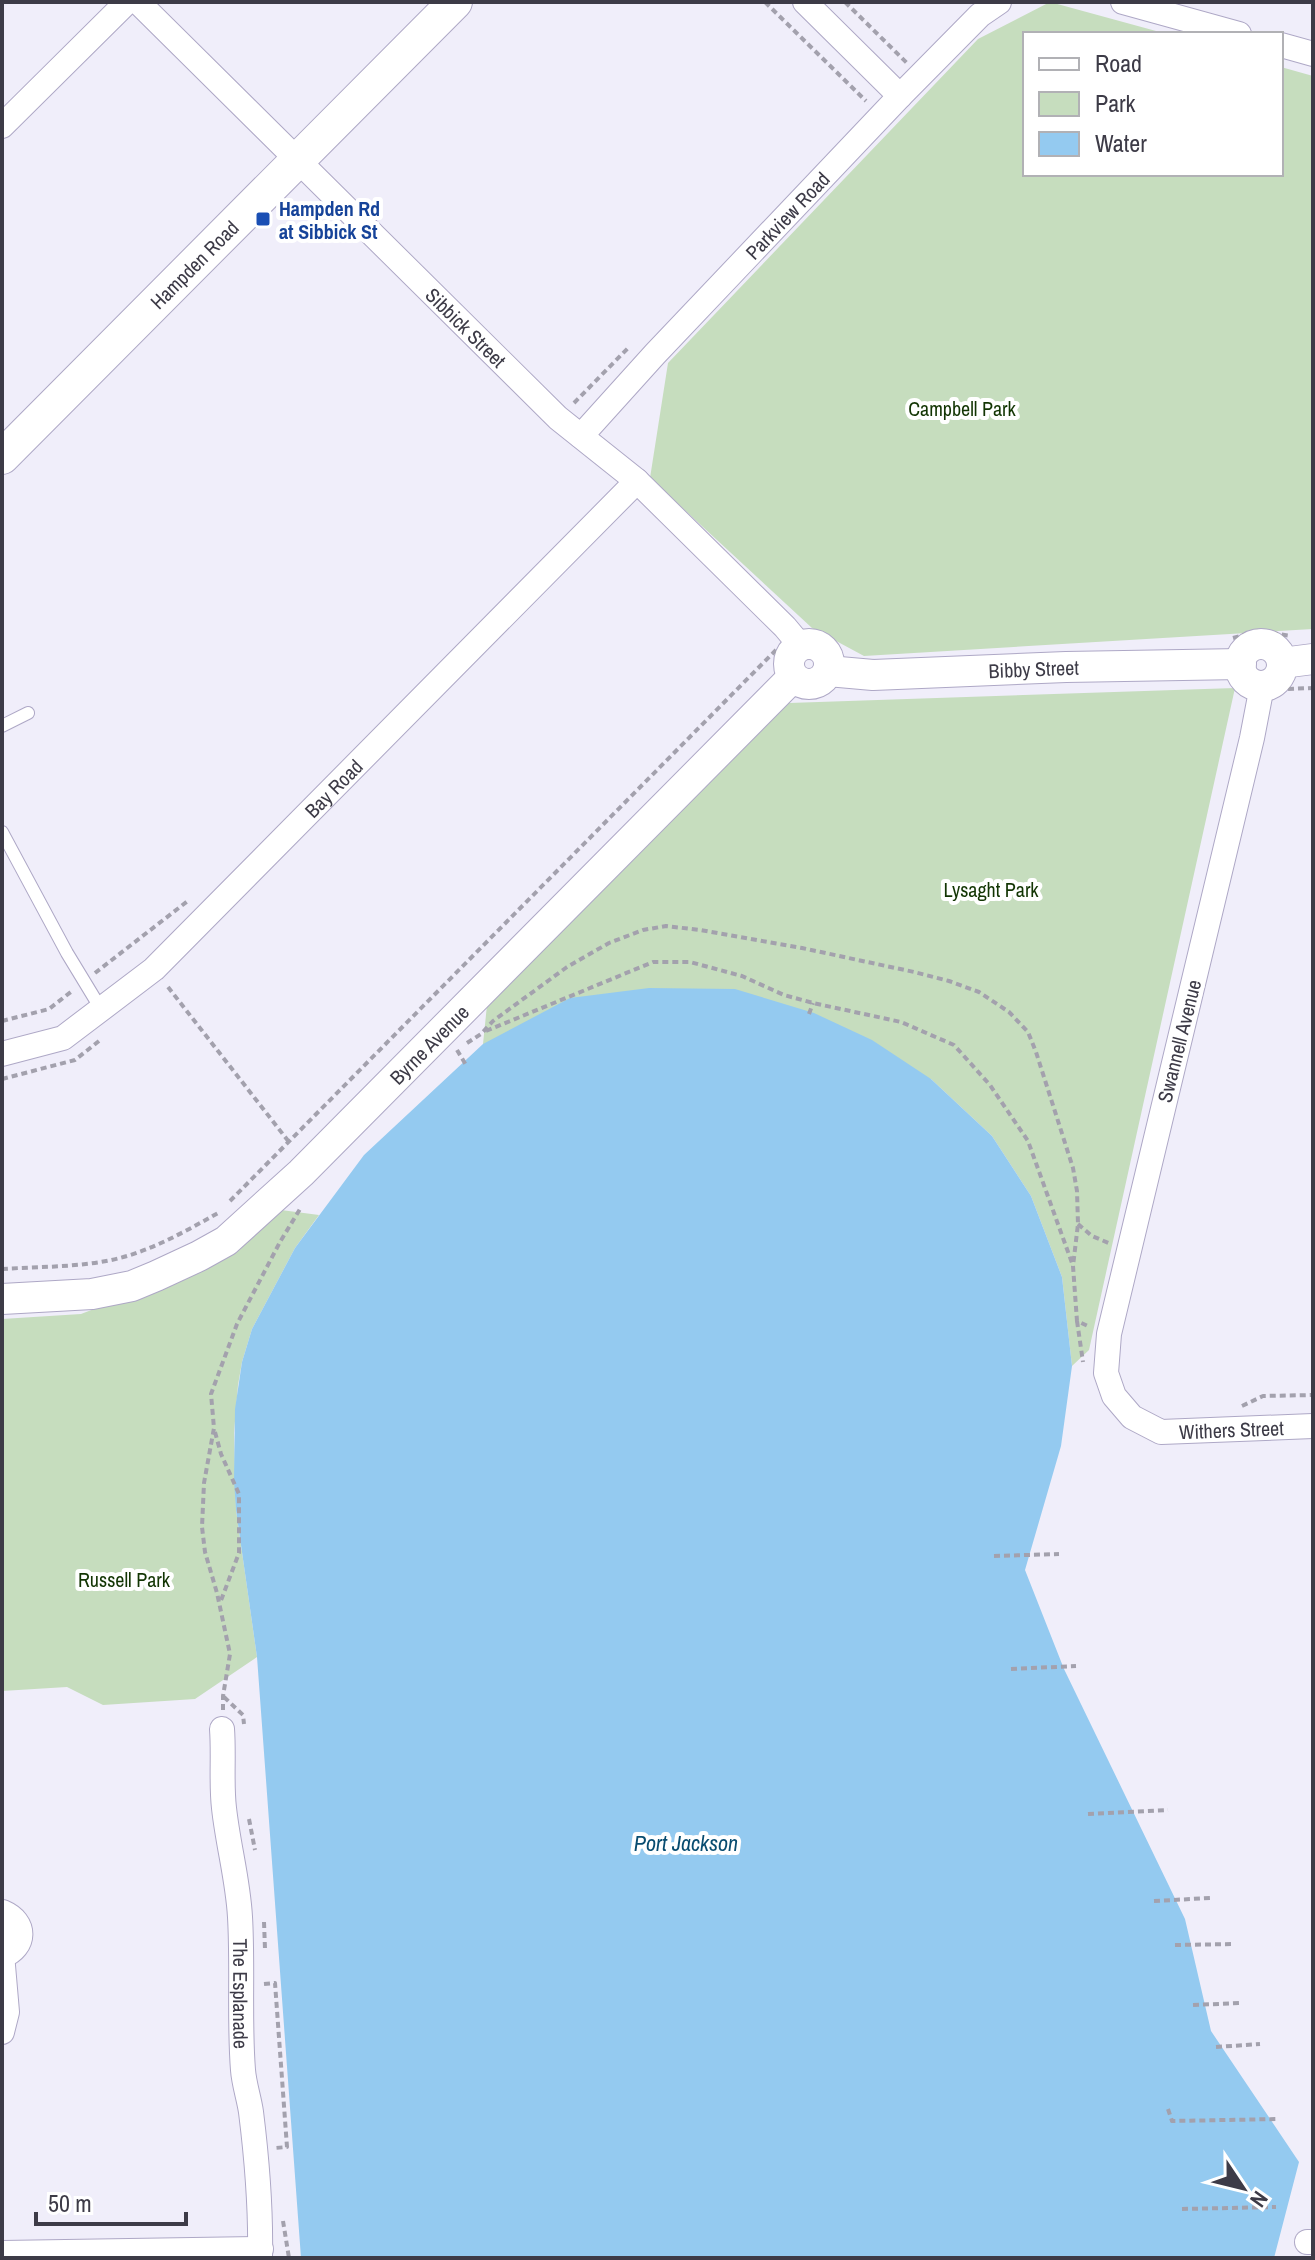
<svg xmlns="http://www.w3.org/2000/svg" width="1315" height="2260" font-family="'Archivo Narrow',sans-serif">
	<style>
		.green { fill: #c6ddbe }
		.water { fill: #94caf0 }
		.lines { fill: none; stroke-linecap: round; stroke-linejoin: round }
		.service-casing { stroke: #aea8c6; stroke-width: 14 }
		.minor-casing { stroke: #aea8c6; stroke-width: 26 }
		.tertiary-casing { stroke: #aea8c6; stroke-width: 32 }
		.secondary-casing { stroke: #aea8c6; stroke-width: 36 }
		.path { stroke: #a3a1ad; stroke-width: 4; stroke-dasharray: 6 4; stroke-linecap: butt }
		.service { stroke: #fff; stroke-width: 12 }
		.minor { stroke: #fff; stroke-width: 24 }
		.tertiary { stroke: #fff; stroke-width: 30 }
		.secondary { stroke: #fff; stroke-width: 34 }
		.transit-dot { fill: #1a4fb4; stroke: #fff; stroke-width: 3 }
		.labels { text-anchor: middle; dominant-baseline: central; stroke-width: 8; stroke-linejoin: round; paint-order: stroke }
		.transit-label { font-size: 20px; font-weight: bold; fill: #164399; stroke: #fff; text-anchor: start }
		.street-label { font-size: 20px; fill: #3d3b47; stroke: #fff }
		.park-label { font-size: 20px; fill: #123503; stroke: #fff }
		.water-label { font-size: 22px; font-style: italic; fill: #084c70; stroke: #fff }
	</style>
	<rect width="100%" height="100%" fill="#f0eefa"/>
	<!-- green -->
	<g class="green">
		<polygon points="1050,2 1167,34 1025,34 1025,174 1281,174 1281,67 1313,76 1313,629 864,656 812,628 650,478 668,363 978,39"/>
		<polygon points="1235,688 1089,1350 1072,1366 1062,1277 1031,1196 992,1136 931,1079 483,1044 487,1005 789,703"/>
		<polygon points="281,1210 319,1215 295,1248 252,1329 242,1362 238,1385 234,1433 236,1510 257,1657 195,1699 103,1705 67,1687 2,1691 2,1319 81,1314 198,1269"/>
	</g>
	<!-- water -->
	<polygon class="water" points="649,988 735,989 814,1013 872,1040 931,1079 992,1136 1031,1196 1062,1277 1072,1366 1061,1446 1025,1570 1064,1669 1185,1919 1211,2031 1299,2162 1274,2258 301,2258 257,1657 236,1510 234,1480 235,1409 242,1362 252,1329 295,1248 364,1155 483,1044 570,998"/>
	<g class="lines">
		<defs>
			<g id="service">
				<polyline points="2,726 28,713"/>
				<polyline points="2,832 67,953 101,1009"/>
			</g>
			<g id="minor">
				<path id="s1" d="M138,2L558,418L637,481L785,627L800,645"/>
				<polyline points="805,2 900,96"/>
				<polyline points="1123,2 1239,34"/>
				<polyline points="1281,45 1313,54"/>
				<polyline points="2,126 127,2"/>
				<path id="s2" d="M581,436L655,354L900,96L980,15L999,2"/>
				<path id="s3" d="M1262,686L1252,738L1109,1334L1106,1373L1114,1396L1132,1417L1161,1432L1313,1426"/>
				<path id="s4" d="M2,1054L63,1038L154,969L637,481"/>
				<path id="s5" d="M222,1729C224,1755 221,1783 224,1808C228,1845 238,1880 240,1917C243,1968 239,2019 243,2070C244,2084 249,2098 251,2112C257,2160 261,2210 260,2258"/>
				<polyline points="2,1954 7,2012 2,2032"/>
				<polyline points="1307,2242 1313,2242"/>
				<polyline points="2,2253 261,2249"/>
			</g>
			<g id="tertiary">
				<circle cx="809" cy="664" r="20"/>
				<circle cx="1261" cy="665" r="21"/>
				<polyline points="1282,663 1313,659"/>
				<path id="s6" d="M828,671L873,675L1066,667L1241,664"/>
				<path id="s7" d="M2,1299L92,1294L132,1286L156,1276L199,1256L226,1241L301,1173L793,677"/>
				<path d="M2,1915C23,1924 22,1945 2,1953"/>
			</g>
			<g id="secondary">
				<path id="s8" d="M2,457L455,2"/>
			</g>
		</defs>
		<!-- service casing -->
		<use href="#service" class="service-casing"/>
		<!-- minor casing -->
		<use href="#minor" class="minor-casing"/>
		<!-- tertiary casing -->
		<use href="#tertiary" class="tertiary-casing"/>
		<!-- secondary casing -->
		<use href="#secondary" class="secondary-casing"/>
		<!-- path -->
		<g class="path">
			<polyline points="765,2 866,101"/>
			<polyline points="845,2 907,63"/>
			<polyline points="574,403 630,346"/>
			<polyline points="1233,638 1258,631 1291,636"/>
			<polyline points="1288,689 1313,688"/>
			<polyline points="95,973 189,900"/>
			<polyline points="168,987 289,1142"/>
			<polyline points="809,1014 813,1003"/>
			<polyline points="2,1021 49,1009 72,991"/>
			<polyline points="486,1031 653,962 690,962 742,976 784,995 813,1003 901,1022 954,1045 990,1085 1028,1141 1072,1263"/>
			<polyline points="467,1043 481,1034 493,1021 567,967 609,943 643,930 666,926 700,930 802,948 914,972 949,981 979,992 1009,1012 1028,1032 1036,1052 1073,1168 1077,1191 1078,1224 1073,1266 1077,1321 1088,1326"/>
			<polyline points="457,1050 466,1065"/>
			<polyline points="2,1079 75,1060 99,1041"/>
			<polyline points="230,1201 776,650"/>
			<polyline points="1078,1224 1092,1236 1111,1244"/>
			<path d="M2,1269C47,1266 97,1268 139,1252C167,1242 193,1227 218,1213"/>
			<polyline points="1077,1321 1083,1362"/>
			<polyline points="1242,1406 1263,1396 1313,1395"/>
			<polyline points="215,1432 221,1454 239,1494 239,1553 220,1603"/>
			<polyline points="994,1556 1059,1554"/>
			<polyline points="1011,1669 1076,1666"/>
			<polyline points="224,1697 243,1715 244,1724"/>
			<polyline points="223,1710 223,1696 230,1654 217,1593 205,1552 202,1527 204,1483 214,1428 211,1394 237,1324 280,1242 300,1209"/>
			<polyline points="1088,1814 1168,1810"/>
			<polyline points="249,1819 255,1850"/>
			<polyline points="1154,1901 1210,1898"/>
			<polyline points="264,1922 265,1949"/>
			<polyline points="1175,1945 1233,1944"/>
			<polyline points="264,1984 275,1983 287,2147 275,2148"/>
			<polyline points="1193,2005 1241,2003"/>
			<polyline points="1216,2047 1260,2044"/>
			<polyline points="1168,2109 1172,2121 1279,2119"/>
			<polyline points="1182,2209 1276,2207"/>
			<polyline points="283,2221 289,2258"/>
		</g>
		<!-- service -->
		<use href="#service" class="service"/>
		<!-- minor -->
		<use href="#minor" class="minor"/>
		<!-- tertiary -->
		<use href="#tertiary" class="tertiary"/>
		<!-- secondary -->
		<use href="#secondary" class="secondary"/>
	</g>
	<!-- markers -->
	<rect class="transit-dot" x="255" y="211" width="16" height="16" rx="4"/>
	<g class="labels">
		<!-- transit labels -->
		<g class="transit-label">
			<text x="279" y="208">Hampden Rd<tspan x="279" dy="23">at Sibbick St</tspan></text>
		</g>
		<!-- street labels -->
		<g class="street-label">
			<text stroke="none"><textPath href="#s2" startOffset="302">Parkview Road</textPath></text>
			<text stroke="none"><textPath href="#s8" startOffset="272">Hampden Road</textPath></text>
			<text stroke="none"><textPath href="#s1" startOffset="462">Sibbick Street</textPath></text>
			<text stroke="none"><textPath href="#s6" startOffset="206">Bibby Street</textPath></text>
			<text stroke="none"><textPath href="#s4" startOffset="432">Bay Road</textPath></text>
			<text transform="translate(1179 1041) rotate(-76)">Swannell Avenue</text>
			<text stroke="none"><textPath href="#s7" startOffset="518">Byrne Avenue</textPath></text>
			<text stroke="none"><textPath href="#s3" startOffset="860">Withers Street</textPath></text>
			<text stroke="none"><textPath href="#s5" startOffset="266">The Esplanade</textPath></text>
		</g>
		<!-- park labels -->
		<g class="park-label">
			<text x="962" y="408">Campbell Park</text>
			<text x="991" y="889">Lysaght Park</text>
			<text x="124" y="1579">Russell Park</text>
		</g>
		<!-- water labels -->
		<g class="water-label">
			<text x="686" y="1843">Port Jackson</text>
		</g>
	</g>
	<!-- border -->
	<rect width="1315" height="2260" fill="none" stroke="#3d3b47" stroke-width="8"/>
	<!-- legend -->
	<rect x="1023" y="32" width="260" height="144" fill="#ffffff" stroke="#b1b1b5" stroke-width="2"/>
	<rect x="1039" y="58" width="40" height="12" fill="#ffffff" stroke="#b1b1b5" stroke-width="2"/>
	<text x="1095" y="72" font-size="24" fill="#3d3b47">Road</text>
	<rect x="1039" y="92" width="40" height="24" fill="#c6ddbe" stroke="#b1b1b5" stroke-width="2"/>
	<text x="1095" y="112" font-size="24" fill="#3d3b47">Park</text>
	<rect x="1039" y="132" width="40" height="24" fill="#94caf0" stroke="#b1b1b5" stroke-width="2"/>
	<text x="1095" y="152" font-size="24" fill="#3d3b47">Water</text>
	<!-- north arrow -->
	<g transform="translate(1243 2188) rotate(125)" stroke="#ffffff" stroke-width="6" paint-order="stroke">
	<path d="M0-6L14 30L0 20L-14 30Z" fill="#3d3b47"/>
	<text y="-12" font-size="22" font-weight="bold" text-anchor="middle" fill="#3d3b47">N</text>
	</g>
	<!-- scale -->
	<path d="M36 2212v12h150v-12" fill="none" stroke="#3d3b47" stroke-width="4"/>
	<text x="48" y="2212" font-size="24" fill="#3d3b47" stroke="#ffffff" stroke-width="6" paint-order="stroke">50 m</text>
</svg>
